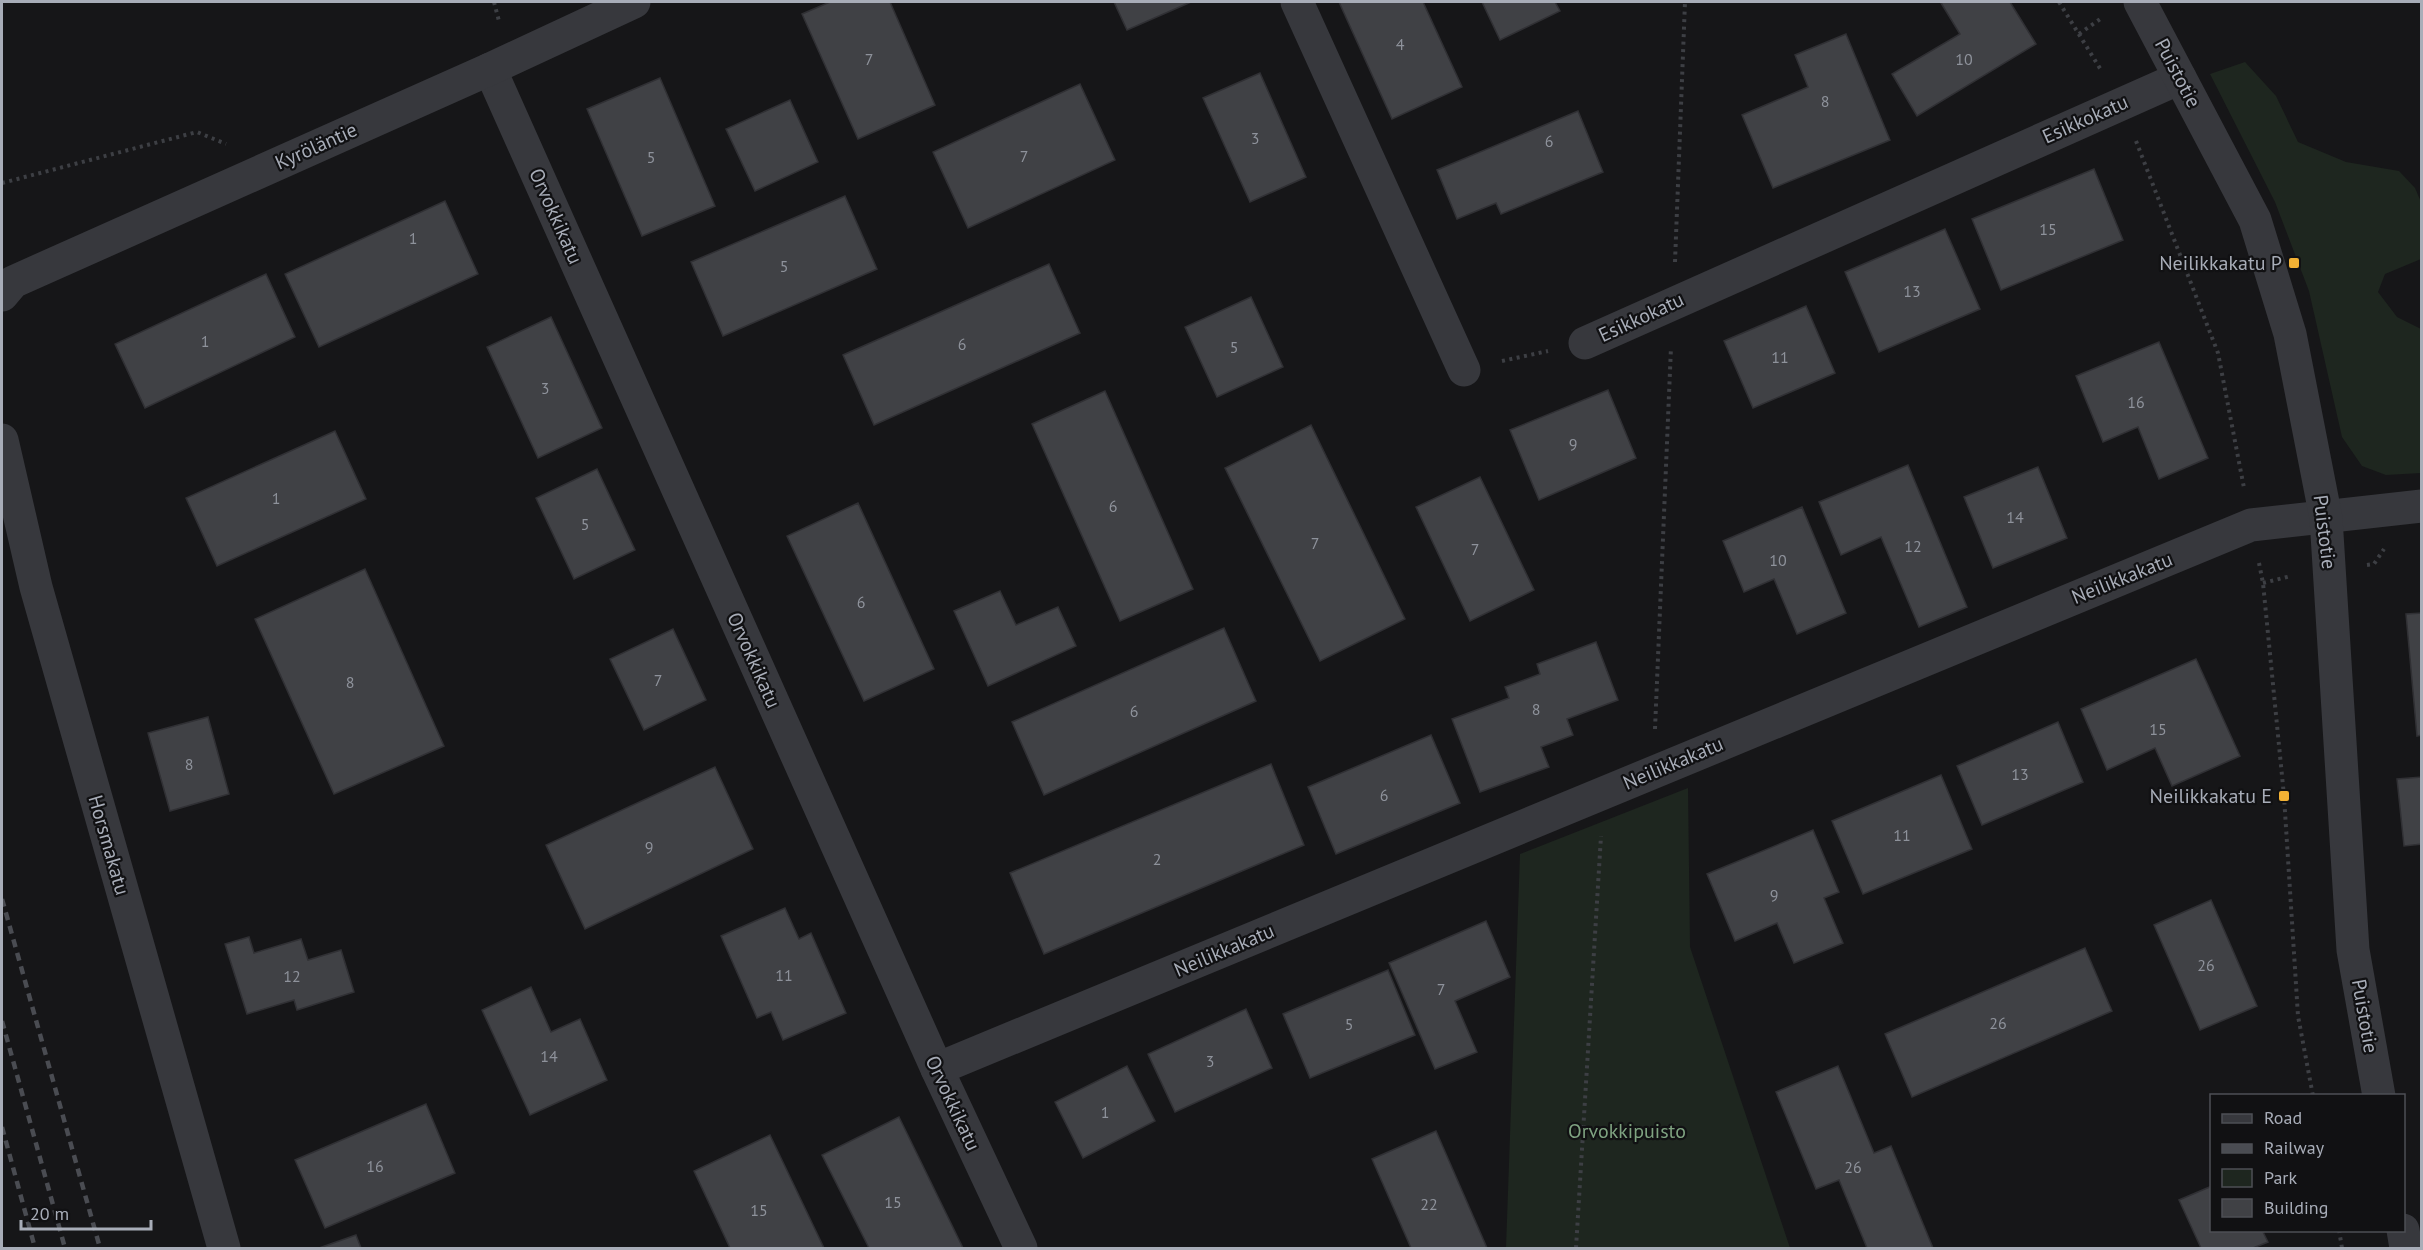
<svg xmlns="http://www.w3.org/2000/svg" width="2423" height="1250" font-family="'PT Sans',sans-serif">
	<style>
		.green { fill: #1e261f }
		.building { fill: #404145; stroke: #303034; stroke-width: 1.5 }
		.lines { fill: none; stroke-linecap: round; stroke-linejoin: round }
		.path { stroke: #3d3f44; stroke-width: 4; stroke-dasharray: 3 4.5; stroke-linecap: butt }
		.minor { stroke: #37383d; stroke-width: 33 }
		.tertiary { stroke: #37383d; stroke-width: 33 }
		.rail { stroke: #4a4c52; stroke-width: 4.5; stroke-dasharray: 8 6; stroke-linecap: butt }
		.poi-dot { fill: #f2b134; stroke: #111113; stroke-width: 2 }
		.labels { text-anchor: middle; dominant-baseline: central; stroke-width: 4.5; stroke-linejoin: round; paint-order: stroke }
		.number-label { font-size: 16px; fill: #8e929b }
		.street-label { font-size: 20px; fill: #a8adb8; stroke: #111113 }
		.poi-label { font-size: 20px; fill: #a8adb8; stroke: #111113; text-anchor: end }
		.park-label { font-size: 20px; fill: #7fa381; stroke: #111113 }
	</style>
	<rect width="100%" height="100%" fill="#161618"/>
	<!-- green -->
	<g class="green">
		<polygon points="2245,62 2276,96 2298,142 2346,162 2399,171 2415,188 2421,202 2421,259 2385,274 2378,292 2397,317 2421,329 2421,473 2386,475 2362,466 2342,437 2309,291 2275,202 2210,74"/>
		<polygon points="1688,788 1690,947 1790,1248 1506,1248 1520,854"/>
	</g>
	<!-- building -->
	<g class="building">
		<polygon points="830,2 890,2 935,105 858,139 802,14"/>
		<polygon points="1114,2 1191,2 1127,30"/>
		<polygon points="1339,2 1423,2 1462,87 1392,119"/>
		<polygon points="1482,2 1555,2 1560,11 1500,40"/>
		<polygon points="1943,2 2010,2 2036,44 1917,116 1892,74 1960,34 1941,3"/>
		<polygon points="1846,34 1890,140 1773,188 1742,115 1808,87 1795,55"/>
		<polygon points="1260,73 1306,177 1250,202 1203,98"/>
		<polygon points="660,78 715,206 642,236 587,109"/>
		<polygon points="1080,84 1115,160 968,228 933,152"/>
		<polygon points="790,100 818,162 755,191 726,129"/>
		<polygon points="1578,111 1603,172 1501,214 1496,203 1457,219 1437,170"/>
		<polygon points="2094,169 2123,240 2001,290 1972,219"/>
		<polygon points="845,196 877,269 723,336 691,262"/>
		<polygon points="445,201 478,274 319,347 285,274"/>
		<polygon points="1945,229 1980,309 1879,352 1845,272"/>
		<polygon points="1049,264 1080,333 874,425 843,355"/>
		<polygon points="266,274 295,337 145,408 115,344"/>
		<polygon points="1251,297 1283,367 1217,397 1185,327"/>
		<polygon points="1806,306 1835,373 1753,408 1724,341"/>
		<polygon points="551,317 602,428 538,458 487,347"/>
		<polygon points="2159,342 2208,458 2159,479 2138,427 2103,442 2076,376"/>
		<polygon points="1608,390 1636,458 1539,500 1510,430"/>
		<polygon points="1105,391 1193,589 1120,621 1032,424"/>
		<polygon points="1311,425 1405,619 1320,661 1225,468"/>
		<polygon points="335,431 366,499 217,566 186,498"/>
		<polygon points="1908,465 1967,607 1919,627 1881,537 1841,555 1819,502"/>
		<polygon points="2038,467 2067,538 1993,568 1964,497"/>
		<polygon points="597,469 635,550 574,579 536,498"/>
		<polygon points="1480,477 1534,590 1470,621 1416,507"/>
		<polygon points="858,503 934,669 864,701 787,536"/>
		<polygon points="1802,507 1846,613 1797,634 1774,579 1744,592 1723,541"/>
		<polygon points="365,569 444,746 334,794 255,619"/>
		<polygon points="1000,591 1016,625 1058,607 1076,646 988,686 954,611"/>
		<polygon points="2422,613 2422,735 2417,736 2406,614"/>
		<polygon points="1224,628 1256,701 1044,795 1012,722"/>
		<polygon points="673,629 706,700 644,730 610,659"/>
		<polygon points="1596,642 1618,700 1567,719 1573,735 1541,747 1549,767 1480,792 1452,719 1509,698 1505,687 1540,674 1537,664"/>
		<polygon points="2196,659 2240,756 2172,786 2155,748 2107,770 2081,709"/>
		<polygon points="208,717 229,794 170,811 148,733"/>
		<polygon points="2058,722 2083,782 1982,825 1957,766"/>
		<polygon points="1431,735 1460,803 1336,854 1308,787"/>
		<polygon points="1271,764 1304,845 1044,954 1010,873"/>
		<polygon points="715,767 753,849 585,929 546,845"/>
		<polygon points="1941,775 1972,849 1863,894 1832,821"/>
		<polygon points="2422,777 2422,844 2404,846 2397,779"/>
		<polygon points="1813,830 1839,892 1824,898 1843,943 1794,963 1777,923 1735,941 1707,874"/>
		<polygon points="2211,900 2257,1006 2200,1030 2154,925"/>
		<polygon points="785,908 799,939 811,933 846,1013 783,1040 771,1012 757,1018 721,936"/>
		<polygon points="1486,921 1510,977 1455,1001 1477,1052 1435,1069 1389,963"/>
		<polygon points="249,937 254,953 301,939 308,960 341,950 354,992 297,1010 294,1000 247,1014 225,944"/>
		<polygon points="2085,948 2112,1011 1912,1097 1885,1034"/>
		<polygon points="1388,970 1415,1035 1310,1078 1283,1014"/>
		<polygon points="531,987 551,1032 580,1019 607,1080 530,1115 482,1010"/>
		<polygon points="1246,1009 1272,1068 1175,1112 1148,1054"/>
		<polygon points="1127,1066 1155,1121 1083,1158 1055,1102"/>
		<polygon points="1838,1066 1874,1153 1891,1146 1933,1248 1867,1248 1839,1180 1816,1189 1776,1092"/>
		<polygon points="426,1104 455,1173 325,1228 295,1160"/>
		<polygon points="899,1117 963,1248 869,1248 822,1155"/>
		<polygon points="1436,1131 1487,1248 1411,1248 1372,1159"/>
		<polygon points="770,1135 824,1248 730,1248 694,1171"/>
		<polygon points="2212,1186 2212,1230 2262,1230 2268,1242 2253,1248 2201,1248 2179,1200"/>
		<polygon points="356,1235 361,1248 319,1248"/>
	</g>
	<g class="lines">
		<!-- path -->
		<g class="path">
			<polyline points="494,2 499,21"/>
			<polyline points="2059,2 2101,70"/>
			<polyline points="2079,34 2103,17"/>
			<polyline points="2136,141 2218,353 2244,488"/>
			<polyline points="2,183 197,132 226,144"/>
			<polyline points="1675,262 1685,2"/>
			<polyline points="1502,361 1548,351"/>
			<polyline points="2259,563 2263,583 2284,796 2298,1016 2313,1096"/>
			<polyline points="2367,565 2374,564 2384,549"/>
			<polyline points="2263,583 2291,576"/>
			<polyline points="1655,729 1671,347"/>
			<polyline points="2339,1230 2342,1248"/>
			<polyline points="1576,1248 1601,836"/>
		</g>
		<!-- minor -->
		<g class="minor">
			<polyline points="1297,2 1464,370"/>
			<polyline points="490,69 937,1069 1021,1248"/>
			<polyline points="2,295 13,282 490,69 634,2"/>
			<polyline points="1585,343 2180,78"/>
			<polyline points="2,440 36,587 224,1248"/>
			<polyline points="937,1069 2251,525 2422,506"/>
		</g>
		<!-- tertiary -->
		<g class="tertiary">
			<polyline points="2140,2 2255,220 2290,334 2326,518 2353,950 2379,1096"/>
			<polyline points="2403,1230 2406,1248"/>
		</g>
		<!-- rail -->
		<g class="rail">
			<polyline points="2,899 100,1248"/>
			<polyline points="2,1021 65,1248"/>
			<polyline points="2,1127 35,1248"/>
		</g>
	</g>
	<!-- markers -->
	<g class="poi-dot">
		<rect x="2288" y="257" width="12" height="12" rx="3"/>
		<rect x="2278" y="790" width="12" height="12" rx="3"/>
	</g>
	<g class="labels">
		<!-- number labels -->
		<g class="number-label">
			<text x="1400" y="44">4</text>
			<text x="869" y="59">7</text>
			<text x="1964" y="59">10</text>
			<text x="1825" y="101">8</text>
			<text x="1255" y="138">3</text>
			<text x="1549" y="141">6</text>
			<text x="1024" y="156">7</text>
			<text x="651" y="157">5</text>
			<text x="2048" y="229">15</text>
			<text x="413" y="238">1</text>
			<text x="784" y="266">5</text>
			<text x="1912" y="291">13</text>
			<text x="205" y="341">1</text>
			<text x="962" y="344">6</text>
			<text x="1234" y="347">5</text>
			<text x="1780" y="357">11</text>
			<text x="545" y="388">3</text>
			<text x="2136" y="402">16</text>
			<text x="1573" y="444">9</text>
			<text x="276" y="498">1</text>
			<text x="1113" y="506">6</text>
			<text x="2015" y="517">14</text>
			<text x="585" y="524">5</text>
			<text x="1315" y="543">7</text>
			<text x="1913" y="546">12</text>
			<text x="1475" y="549">7</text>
			<text x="1778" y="560">10</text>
			<text x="861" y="602">6</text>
			<text x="658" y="680">7</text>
			<text x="350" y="682">8</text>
			<text x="1536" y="709">8</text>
			<text x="1134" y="711">6</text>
			<text x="2158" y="729">15</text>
			<text x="189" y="764">8</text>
			<text x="2020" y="774">13</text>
			<text x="1384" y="795">6</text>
			<text x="1902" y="835">11</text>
			<text x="649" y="847">9</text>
			<text x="1157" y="859">2</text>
			<text x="1774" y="895">9</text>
			<text x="2206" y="965">26</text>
			<text x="784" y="975">11</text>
			<text x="292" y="976">12</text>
			<text x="1441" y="989">7</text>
			<text x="1998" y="1023">26</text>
			<text x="1349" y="1024">5</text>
			<text x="549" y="1056">14</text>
			<text x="1210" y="1061">3</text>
			<text x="1105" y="1112">1</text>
			<text x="375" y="1166">16</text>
			<text x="1853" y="1167">26</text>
			<text x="893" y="1202">15</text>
			<text x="1429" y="1204">22</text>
			<text x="759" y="1210">15</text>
		</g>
		<!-- street labels -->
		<g class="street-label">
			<text transform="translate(2178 73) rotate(62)">Puistotie</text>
			<text transform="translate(2085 119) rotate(-24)">Esikkokatu</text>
			<text transform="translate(316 146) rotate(-24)">Kyröläntie</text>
			<text transform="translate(556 216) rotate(66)">Orvokkikatu</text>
			<text transform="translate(1641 317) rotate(-25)">Esikkokatu</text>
			<text transform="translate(2325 532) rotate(83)">Puistotie</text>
			<text transform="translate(2122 578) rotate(-22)">Neilikkakatu</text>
			<text transform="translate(754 660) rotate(66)">Orvokkikatu</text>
			<text transform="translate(1673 763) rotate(-23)">Neilikkakatu</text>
			<text transform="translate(109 845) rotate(74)">Horsmakatu</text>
			<text transform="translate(1224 950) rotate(-23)">Neilikkakatu</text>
			<text transform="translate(2365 1016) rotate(80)">Puistotie</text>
			<text transform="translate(953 1103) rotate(65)">Orvokkikatu</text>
		</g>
		<!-- poi labels -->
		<g class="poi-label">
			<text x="2282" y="263">Neilikkakatu P</text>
			<text x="2272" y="796">Neilikkakatu E</text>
		</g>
		<!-- park labels -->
		<g class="park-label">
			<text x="1627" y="1131">Orvokkipuisto</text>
		</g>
	</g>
	<!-- border -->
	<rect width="2423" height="1250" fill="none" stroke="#a8adb8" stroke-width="6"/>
	<!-- legend -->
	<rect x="2210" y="1094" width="195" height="138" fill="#111113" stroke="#4d4f55" stroke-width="1.5"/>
	<rect x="2222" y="1114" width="30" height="9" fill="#37383d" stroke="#4d4f55" stroke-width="1.5"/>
	<text x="2264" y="1124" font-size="18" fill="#a8adb8">Road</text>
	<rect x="2222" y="1144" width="30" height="9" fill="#4a4c52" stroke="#4d4f55" stroke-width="1.5"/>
	<text x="2264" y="1154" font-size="18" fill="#a8adb8">Railway</text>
	<rect x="2222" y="1169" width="30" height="18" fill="#1e261f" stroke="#4d4f55" stroke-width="1.5"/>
	<text x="2264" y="1184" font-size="18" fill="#a8adb8">Park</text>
	<rect x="2222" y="1199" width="30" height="18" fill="#404145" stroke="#4d4f55" stroke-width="1.5"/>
	<text x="2264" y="1214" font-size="18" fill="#a8adb8">Building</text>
	<!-- scale -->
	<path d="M21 1220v9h130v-9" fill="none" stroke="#a8adb8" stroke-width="3"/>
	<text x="30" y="1220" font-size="18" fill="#a8adb8" stroke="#111113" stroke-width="4.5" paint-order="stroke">20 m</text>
</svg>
